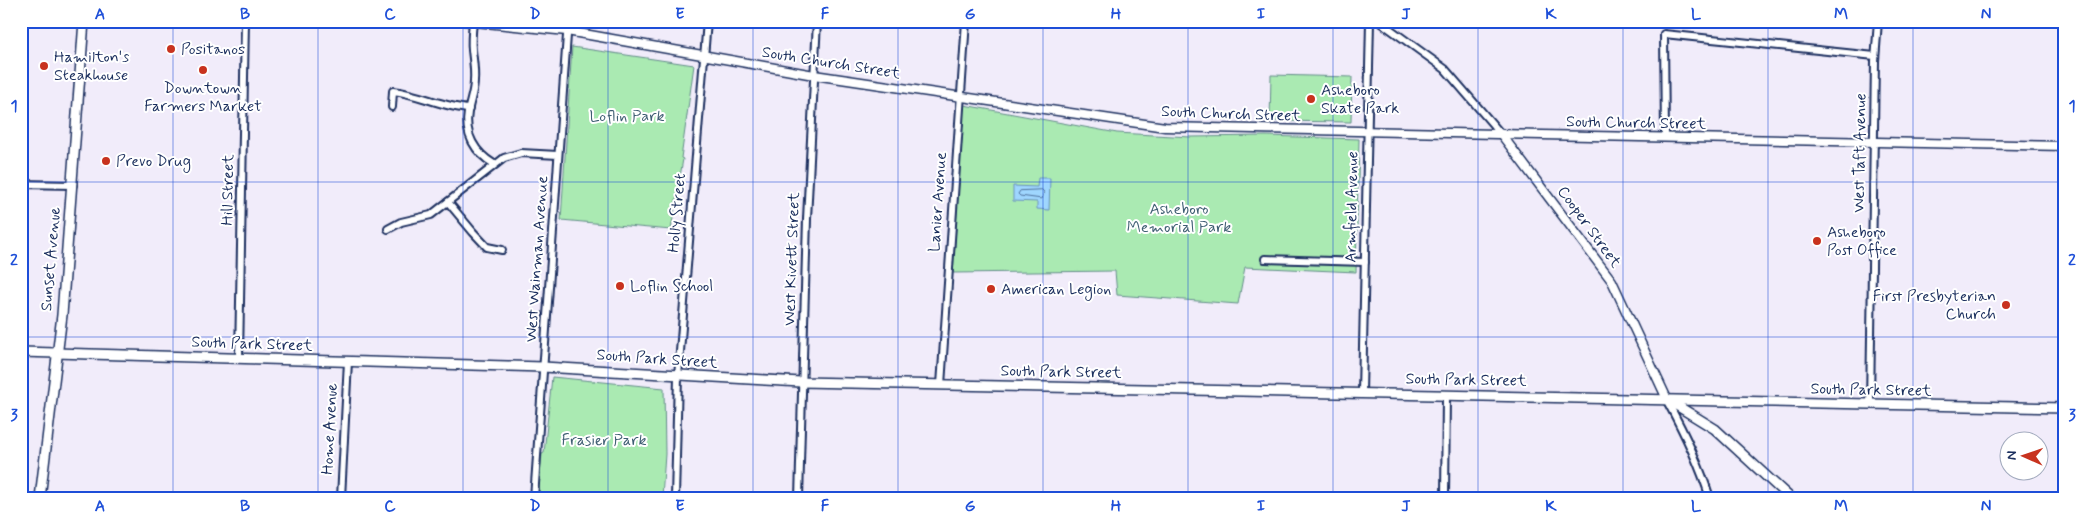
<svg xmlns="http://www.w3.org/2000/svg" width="2086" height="519" font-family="Mynerve,sans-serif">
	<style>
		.green { fill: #aaeab2; stroke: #628c88 }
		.water { fill: #9fd6fe; stroke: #6a93be }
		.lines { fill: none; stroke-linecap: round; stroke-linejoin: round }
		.shore { stroke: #50729e; stroke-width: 1 }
		.minor-casing { stroke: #1b2f5e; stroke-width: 10 }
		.tertiary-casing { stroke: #1b2f5e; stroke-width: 11 }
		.secondary-casing { stroke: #1b2f5e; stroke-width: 12 }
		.minor { stroke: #fff; stroke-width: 6 }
		.tertiary { stroke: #fff; stroke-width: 8 }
		.secondary { stroke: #fff; stroke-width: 9 }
		.grid { fill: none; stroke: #1d4ed8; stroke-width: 1; stroke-opacity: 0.55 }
		.poi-dot { fill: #c8321e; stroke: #fff; stroke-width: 2 }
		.labels { text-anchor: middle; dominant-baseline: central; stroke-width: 4; stroke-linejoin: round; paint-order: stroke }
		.poi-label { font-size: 16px; fill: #1b2f5e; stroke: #fff; text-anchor: start }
		.street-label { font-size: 16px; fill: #1b2f5e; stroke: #fff }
		.park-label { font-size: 16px; fill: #3f5e73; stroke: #fff }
		.neatline { fill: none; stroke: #1d4ed8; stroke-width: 2 }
		.grid-label { font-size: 16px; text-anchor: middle; font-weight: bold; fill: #1d4ed8 }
	</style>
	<rect width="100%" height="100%" fill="#f1ecfa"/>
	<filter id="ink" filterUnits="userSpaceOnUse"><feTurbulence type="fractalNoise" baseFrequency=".02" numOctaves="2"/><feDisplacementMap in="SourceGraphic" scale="10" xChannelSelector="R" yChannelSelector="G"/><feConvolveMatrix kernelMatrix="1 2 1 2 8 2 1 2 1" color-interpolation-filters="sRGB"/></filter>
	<g filter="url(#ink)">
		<!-- green -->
		<g class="green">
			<polygon points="572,47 694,65 681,158 683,159 671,230 561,220"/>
			<polygon points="1271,75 1352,77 1351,122 1270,121"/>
			<polygon points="964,105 1117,133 1191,137 1266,136 1359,139 1356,272 1245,267 1238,304 1117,295 1115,271 953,273"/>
			<polygon points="552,377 664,388 665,454 662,498 538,498 542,454 544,453"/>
		</g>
		<!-- water -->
		<polygon class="water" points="1038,178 1050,178 1049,210 1037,209 1037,202 1013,201 1013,186 1037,187"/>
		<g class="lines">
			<!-- shore -->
			<polygon class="shore" points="1042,190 1044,192 1042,199 1020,196 1018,194 1020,191"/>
			<defs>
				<g id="minor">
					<polyline points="1379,21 1445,69 1501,134"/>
					<path d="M473,22C472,31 471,41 472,50C473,60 475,70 474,81C474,92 470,101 468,112C464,134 475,153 494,164"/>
					<path d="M392,107L393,91C419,94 443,107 469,109"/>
					<polyline points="1665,137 1664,34 1875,56"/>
					<polyline points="21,184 73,185"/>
					<polyline points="448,202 473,232 487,247 502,250"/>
					<polyline points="388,229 401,222 431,215 504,158 521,153 558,155"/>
					<polyline points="1265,259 1365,262"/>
					<polyline points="239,358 245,21"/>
					<polyline points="941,385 966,21"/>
					<polyline points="1362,393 1370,21"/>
					<path d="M1667,401C1684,432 1699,463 1710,498"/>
					<polyline points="1870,405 1875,61 1878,21"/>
					<polyline points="341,498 348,361"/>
					<polyline points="534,498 568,21"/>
					<polyline points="675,498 678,376 707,21"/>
					<polyline points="799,498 807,219 817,21"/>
					<polyline points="1445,498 1446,395"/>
				</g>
				<g id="tertiary">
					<polyline points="464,21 567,31 814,75 1165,127 2065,146"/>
					<polyline points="1501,134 1612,281 1667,399"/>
				</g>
				<g id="secondary">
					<polyline points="21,352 543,367 801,382 2065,408"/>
					<polyline points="1668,400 1715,429 1790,498"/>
					<polyline points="40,498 62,315 84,21"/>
				</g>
			</defs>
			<!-- minor casing -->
			<use href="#minor" class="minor-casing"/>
			<!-- tertiary casing -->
			<use href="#tertiary" class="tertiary-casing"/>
			<!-- secondary casing -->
			<use href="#secondary" class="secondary-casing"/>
			<!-- minor -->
			<use href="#minor" class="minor"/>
			<!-- tertiary -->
			<use href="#tertiary" class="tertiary"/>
			<!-- secondary -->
			<use href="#secondary" class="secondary"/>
		</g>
	</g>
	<!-- grid -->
	<path class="grid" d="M173,21V498M318,21V498M463,21V498M608,21V498M753,21V498M898,21V498M1043,21V498M1188,21V498M1333,21V498M1478,21V498M1623,21V498M1768,21V498M1913,21V498M21,182H2065M21,337H2065"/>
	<!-- markers -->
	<g class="poi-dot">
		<circle cx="171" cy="49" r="5"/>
		<circle cx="44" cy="66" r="5"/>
		<circle cx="203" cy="70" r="5"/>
		<circle cx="1311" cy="99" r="5"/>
		<circle cx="106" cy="161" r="5"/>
		<circle cx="1817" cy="241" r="5"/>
		<circle cx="620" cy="286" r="5"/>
		<circle cx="991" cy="289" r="5"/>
		<circle cx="2006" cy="305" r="5"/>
	</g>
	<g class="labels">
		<!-- poi labels -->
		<g class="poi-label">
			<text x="181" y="49">Positanos</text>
			<text x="54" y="57">Hamilton's<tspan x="54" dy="18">Steakhouse</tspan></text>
			<text x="203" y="88" text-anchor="middle">Downtown<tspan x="203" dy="18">Farmers Market</tspan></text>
			<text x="1321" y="90">Asheboro<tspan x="1321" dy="18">Skate Park</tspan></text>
			<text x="116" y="161">Prevo Drug</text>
			<text x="1827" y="232">Asheboro<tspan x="1827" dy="18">Post Office</tspan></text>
			<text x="630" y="286">Loflin School</text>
			<text x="1001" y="289">American Legion</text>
			<text x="1996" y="296" text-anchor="end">First Presbyterian<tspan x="1996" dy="18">Church</tspan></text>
		</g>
		<!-- street labels -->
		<g class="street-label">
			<text transform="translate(831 63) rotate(9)">South Church Street</text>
			<text transform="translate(1231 114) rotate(2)">South Church Street</text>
			<text transform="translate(1636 123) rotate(1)">South Church Street</text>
			<text transform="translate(1860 153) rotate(-89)">West Taft Avenue</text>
			<text transform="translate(228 190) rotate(-89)">Hill Street</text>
			<text transform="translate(938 202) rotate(-86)">Lanier Avenue</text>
			<text transform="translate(1352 207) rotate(-89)">Armfield Avenue</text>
			<text transform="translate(677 213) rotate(-85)">Holly Street</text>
			<text transform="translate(1589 227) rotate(54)">Cooper Street</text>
			<text transform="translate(51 259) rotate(-85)">Sunset Avenue</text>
			<text transform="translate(537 259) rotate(-86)">West Wainman Avenue</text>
			<text transform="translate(792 259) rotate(-88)">West Kivett Street</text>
			<text transform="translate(252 344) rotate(2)">South Park Street</text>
			<text transform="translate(657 359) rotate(4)">South Park Street</text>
			<text transform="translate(1061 372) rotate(1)">South Park Street</text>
			<text transform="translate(1466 380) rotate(1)">South Park Street</text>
			<text transform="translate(1871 390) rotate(1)">South Park Street</text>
			<text transform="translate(330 429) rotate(-87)">Home Avenue</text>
		</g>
		<!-- park labels -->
		<g class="park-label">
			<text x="627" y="116">Loflin Park</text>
			<text x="1179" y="209">Asheboro<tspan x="1179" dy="18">Memorial Park</tspan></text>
			<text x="604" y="440">Frasier Park</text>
		</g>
	</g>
	<!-- margin -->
	<rect width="2086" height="519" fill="none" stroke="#fff" stroke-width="55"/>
	<!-- north arrow -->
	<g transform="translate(2024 456) rotate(272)"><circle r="24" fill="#ffffff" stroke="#a4acbf"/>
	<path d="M0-4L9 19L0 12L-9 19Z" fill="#c8321e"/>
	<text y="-8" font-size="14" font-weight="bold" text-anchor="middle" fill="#1b2f5e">N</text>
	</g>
	<rect x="28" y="28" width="2030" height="464" class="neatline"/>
	<g class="grid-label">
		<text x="100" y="19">A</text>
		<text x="245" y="19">B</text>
		<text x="390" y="19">C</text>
		<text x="535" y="19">D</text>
		<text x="680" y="19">E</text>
		<text x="825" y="19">F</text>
		<text x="970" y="19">G</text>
		<text x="1116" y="19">H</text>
		<text x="1261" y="19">I</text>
		<text x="1406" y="19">J</text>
		<text x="1551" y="19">K</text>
		<text x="1696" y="19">L</text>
		<text x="1841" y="19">M</text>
		<text x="1986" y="19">N</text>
		<text x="14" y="111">1</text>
		<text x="2072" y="111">1</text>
		<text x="14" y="265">2</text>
		<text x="2072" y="265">2</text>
		<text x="14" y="420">3</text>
		<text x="2072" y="420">3</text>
		<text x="100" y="511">A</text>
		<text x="245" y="511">B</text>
		<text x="390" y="511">C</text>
		<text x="535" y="511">D</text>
		<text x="680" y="511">E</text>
		<text x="825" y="511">F</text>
		<text x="970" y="511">G</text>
		<text x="1116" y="511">H</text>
		<text x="1261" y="511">I</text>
		<text x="1406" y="511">J</text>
		<text x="1551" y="511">K</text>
		<text x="1696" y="511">L</text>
		<text x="1841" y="511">M</text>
		<text x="1986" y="511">N</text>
	</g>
</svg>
